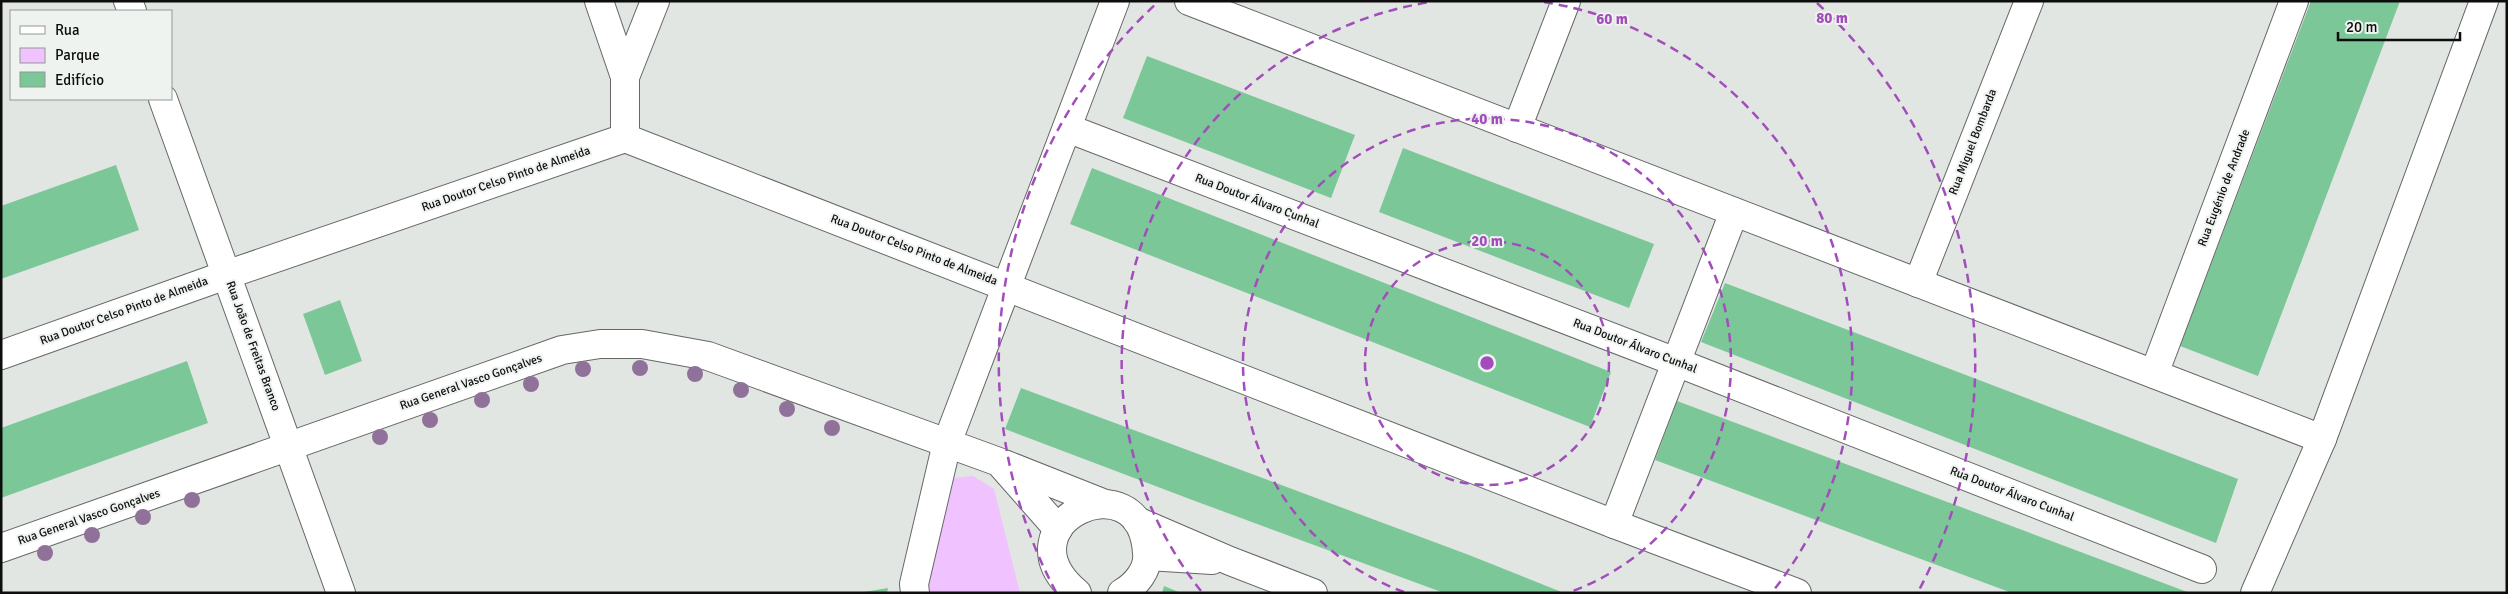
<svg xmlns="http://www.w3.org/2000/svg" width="2508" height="594" font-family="Signika,sans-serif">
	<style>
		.green { fill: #f0c2ff }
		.building { fill: #7bc798 }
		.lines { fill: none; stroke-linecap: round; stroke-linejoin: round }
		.pedestrian-casing { stroke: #656866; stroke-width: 30 }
		.minor-casing { stroke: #656866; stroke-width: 30 }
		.pedestrian { stroke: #fff; stroke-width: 28 }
		.minor { stroke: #fff; stroke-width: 28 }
		.tree { fill: #907199 }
		.ring { fill: none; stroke: #a24dbb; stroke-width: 2.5; stroke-dasharray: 9 6 }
		.labels { text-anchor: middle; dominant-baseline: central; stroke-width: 4; stroke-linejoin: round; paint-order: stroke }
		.street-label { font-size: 12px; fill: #0c0d0c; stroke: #eff3f0 }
		.centre { fill: #a24dbb; stroke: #eff3f0; stroke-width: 2.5 }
		.ring-label { font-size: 15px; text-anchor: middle; font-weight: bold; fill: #a24dbb; stroke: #eff3f0; stroke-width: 4; stroke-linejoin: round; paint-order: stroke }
	</style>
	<rect width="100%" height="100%" fill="#e2e6e3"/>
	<!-- green -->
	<polygon class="green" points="973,476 994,489 1020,593 926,593 939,497 953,478"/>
	<!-- building -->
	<g class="building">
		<polygon points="2311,1 2400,1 2258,376 2180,346"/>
		<polygon points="1147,56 1355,135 1331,198 1123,118"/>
		<polygon points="1403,148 1654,244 1629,308 1379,212"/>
		<polygon points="116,165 139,230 1,279 1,206"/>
		<polygon points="1092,168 1611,372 1590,427 1070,224"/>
		<polygon points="1725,283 2238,479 2216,543 1701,342"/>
		<polygon points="340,300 362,361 325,375 303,314"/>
		<polygon points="187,361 208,423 1,498 1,428"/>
		<polygon points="1021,388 1469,555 1564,593 1444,593 1195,501 1005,429"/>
		<polygon points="1677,401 2025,531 2190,593 2012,593 1655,460"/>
		<polygon points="1164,586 1181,593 1162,593"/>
		<polygon points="888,588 887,593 864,593 864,592"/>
	</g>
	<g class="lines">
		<defs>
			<g id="pedestrian">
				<polyline points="1067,128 1676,362 2202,569"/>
				<polyline points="1614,524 1734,212"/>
			</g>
			<g id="minor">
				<polyline points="128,1 132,11"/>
				<polyline points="599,1 625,77 625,138"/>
				<polyline points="1189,1 2322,439"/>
				<polyline points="625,77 655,1"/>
				<polyline points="163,99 341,593"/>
				<polyline points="1517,128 1566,1"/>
				<polyline points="1918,283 2029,1"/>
				<polyline points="1,355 226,275 625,138 1614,524 1797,593"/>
				<polyline points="2154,374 2294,1"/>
				<polyline points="1004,464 1105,504"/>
				<polyline points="1137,521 1230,561 1313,593"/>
				<polyline points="1,548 562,350 600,344 642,344 708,356 999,462 1058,529"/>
				<polyline points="1148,556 1212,560"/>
				<polyline points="915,593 914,584 947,443 1115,1"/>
				<path d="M1077,593C995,524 1141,455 1147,553C1149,569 1136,585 1122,593"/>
				<polyline points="2255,593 2322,439 2484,1"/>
			</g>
		</defs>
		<!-- pedestrian casing -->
		<use href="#pedestrian" class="pedestrian-casing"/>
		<!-- minor casing -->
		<use href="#minor" class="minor-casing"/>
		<!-- pedestrian -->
		<use href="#pedestrian" class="pedestrian"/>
		<!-- minor -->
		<use href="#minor" class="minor"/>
	</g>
	<!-- trees -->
	<g class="tree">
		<circle cx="640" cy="368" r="8"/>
		<circle cx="583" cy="369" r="8"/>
		<circle cx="695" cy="374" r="8"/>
		<circle cx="531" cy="384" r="8"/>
		<circle cx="741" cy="390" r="8"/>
		<circle cx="482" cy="400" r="8"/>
		<circle cx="787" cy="409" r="8"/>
		<circle cx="430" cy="420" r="8"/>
		<circle cx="832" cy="428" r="8"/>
		<circle cx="380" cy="437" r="8"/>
		<circle cx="192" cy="500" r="8"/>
		<circle cx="143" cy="517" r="8"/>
		<circle cx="92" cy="535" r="8"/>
		<circle cx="45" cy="553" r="8"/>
	</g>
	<!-- distance rings -->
	<g class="ring">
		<circle cx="1487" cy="363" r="122"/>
		<path d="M1404 592A244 244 0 1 1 1570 592"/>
		<path d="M1201 591A366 366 0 0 1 1430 2M1544 2A366 366 0 0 1 1773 591"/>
		<path d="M1056 592A488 488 0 0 1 1157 3M1817 3A488 488 0 0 1 1918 592"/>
	</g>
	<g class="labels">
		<!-- street labels -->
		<g class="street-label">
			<text transform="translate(1973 142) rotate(-69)">Rua Miguel Bombarda</text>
			<text transform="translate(506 179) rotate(-19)">Rua Doutor Celso Pinto de Almeida</text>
			<text transform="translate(2224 188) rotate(-69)">Rua Eugénio de Andrade</text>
			<text transform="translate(1257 201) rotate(21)">Rua Doutor Álvaro Cunhal</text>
			<text transform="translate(914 250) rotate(21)">Rua Doutor Celso Pinto de Almeida</text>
			<text transform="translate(124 311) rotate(-20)">Rua Doutor Celso Pinto de Almeida</text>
			<text transform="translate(253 346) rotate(70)">Rua João de Freitas Branco</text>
			<text transform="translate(1635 346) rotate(21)">Rua Doutor Álvaro Cunhal</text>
			<text transform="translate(471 382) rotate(-19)">Rua General Vasco Gonçalves</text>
			<text transform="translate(2012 494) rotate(21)">Rua Doutor Álvaro Cunhal</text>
			<text transform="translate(89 517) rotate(-19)">Rua General Vasco Gonçalves</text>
		</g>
	</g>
	<circle cx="1487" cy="363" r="8" class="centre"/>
	<g class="ring-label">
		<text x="1832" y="23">80 m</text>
		<text x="1612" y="24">60 m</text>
		<text x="1487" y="124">40 m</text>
		<text x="1487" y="246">20 m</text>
	</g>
	<!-- border -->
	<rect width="2508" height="594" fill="none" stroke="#0c0d0c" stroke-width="5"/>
	<!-- legend -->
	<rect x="10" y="10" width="162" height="90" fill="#eff3f0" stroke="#949795"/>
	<rect x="20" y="26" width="25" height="8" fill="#ffffff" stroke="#949795"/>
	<text x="55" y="35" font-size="15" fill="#0c0d0c">Rua</text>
	<rect x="20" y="48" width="25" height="15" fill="#f0c2ff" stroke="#949795"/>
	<text x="55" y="60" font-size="15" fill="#0c0d0c">Parque</text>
	<rect x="20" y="72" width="25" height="15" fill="#7bc798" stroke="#949795"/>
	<text x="55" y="85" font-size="15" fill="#0c0d0c">Edifício</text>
	<!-- scale -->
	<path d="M2338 32v8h122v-8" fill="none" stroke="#0c0d0c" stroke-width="2.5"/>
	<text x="2346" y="32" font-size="15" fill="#0c0d0c" stroke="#eff3f0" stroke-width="4" paint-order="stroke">20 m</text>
</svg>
